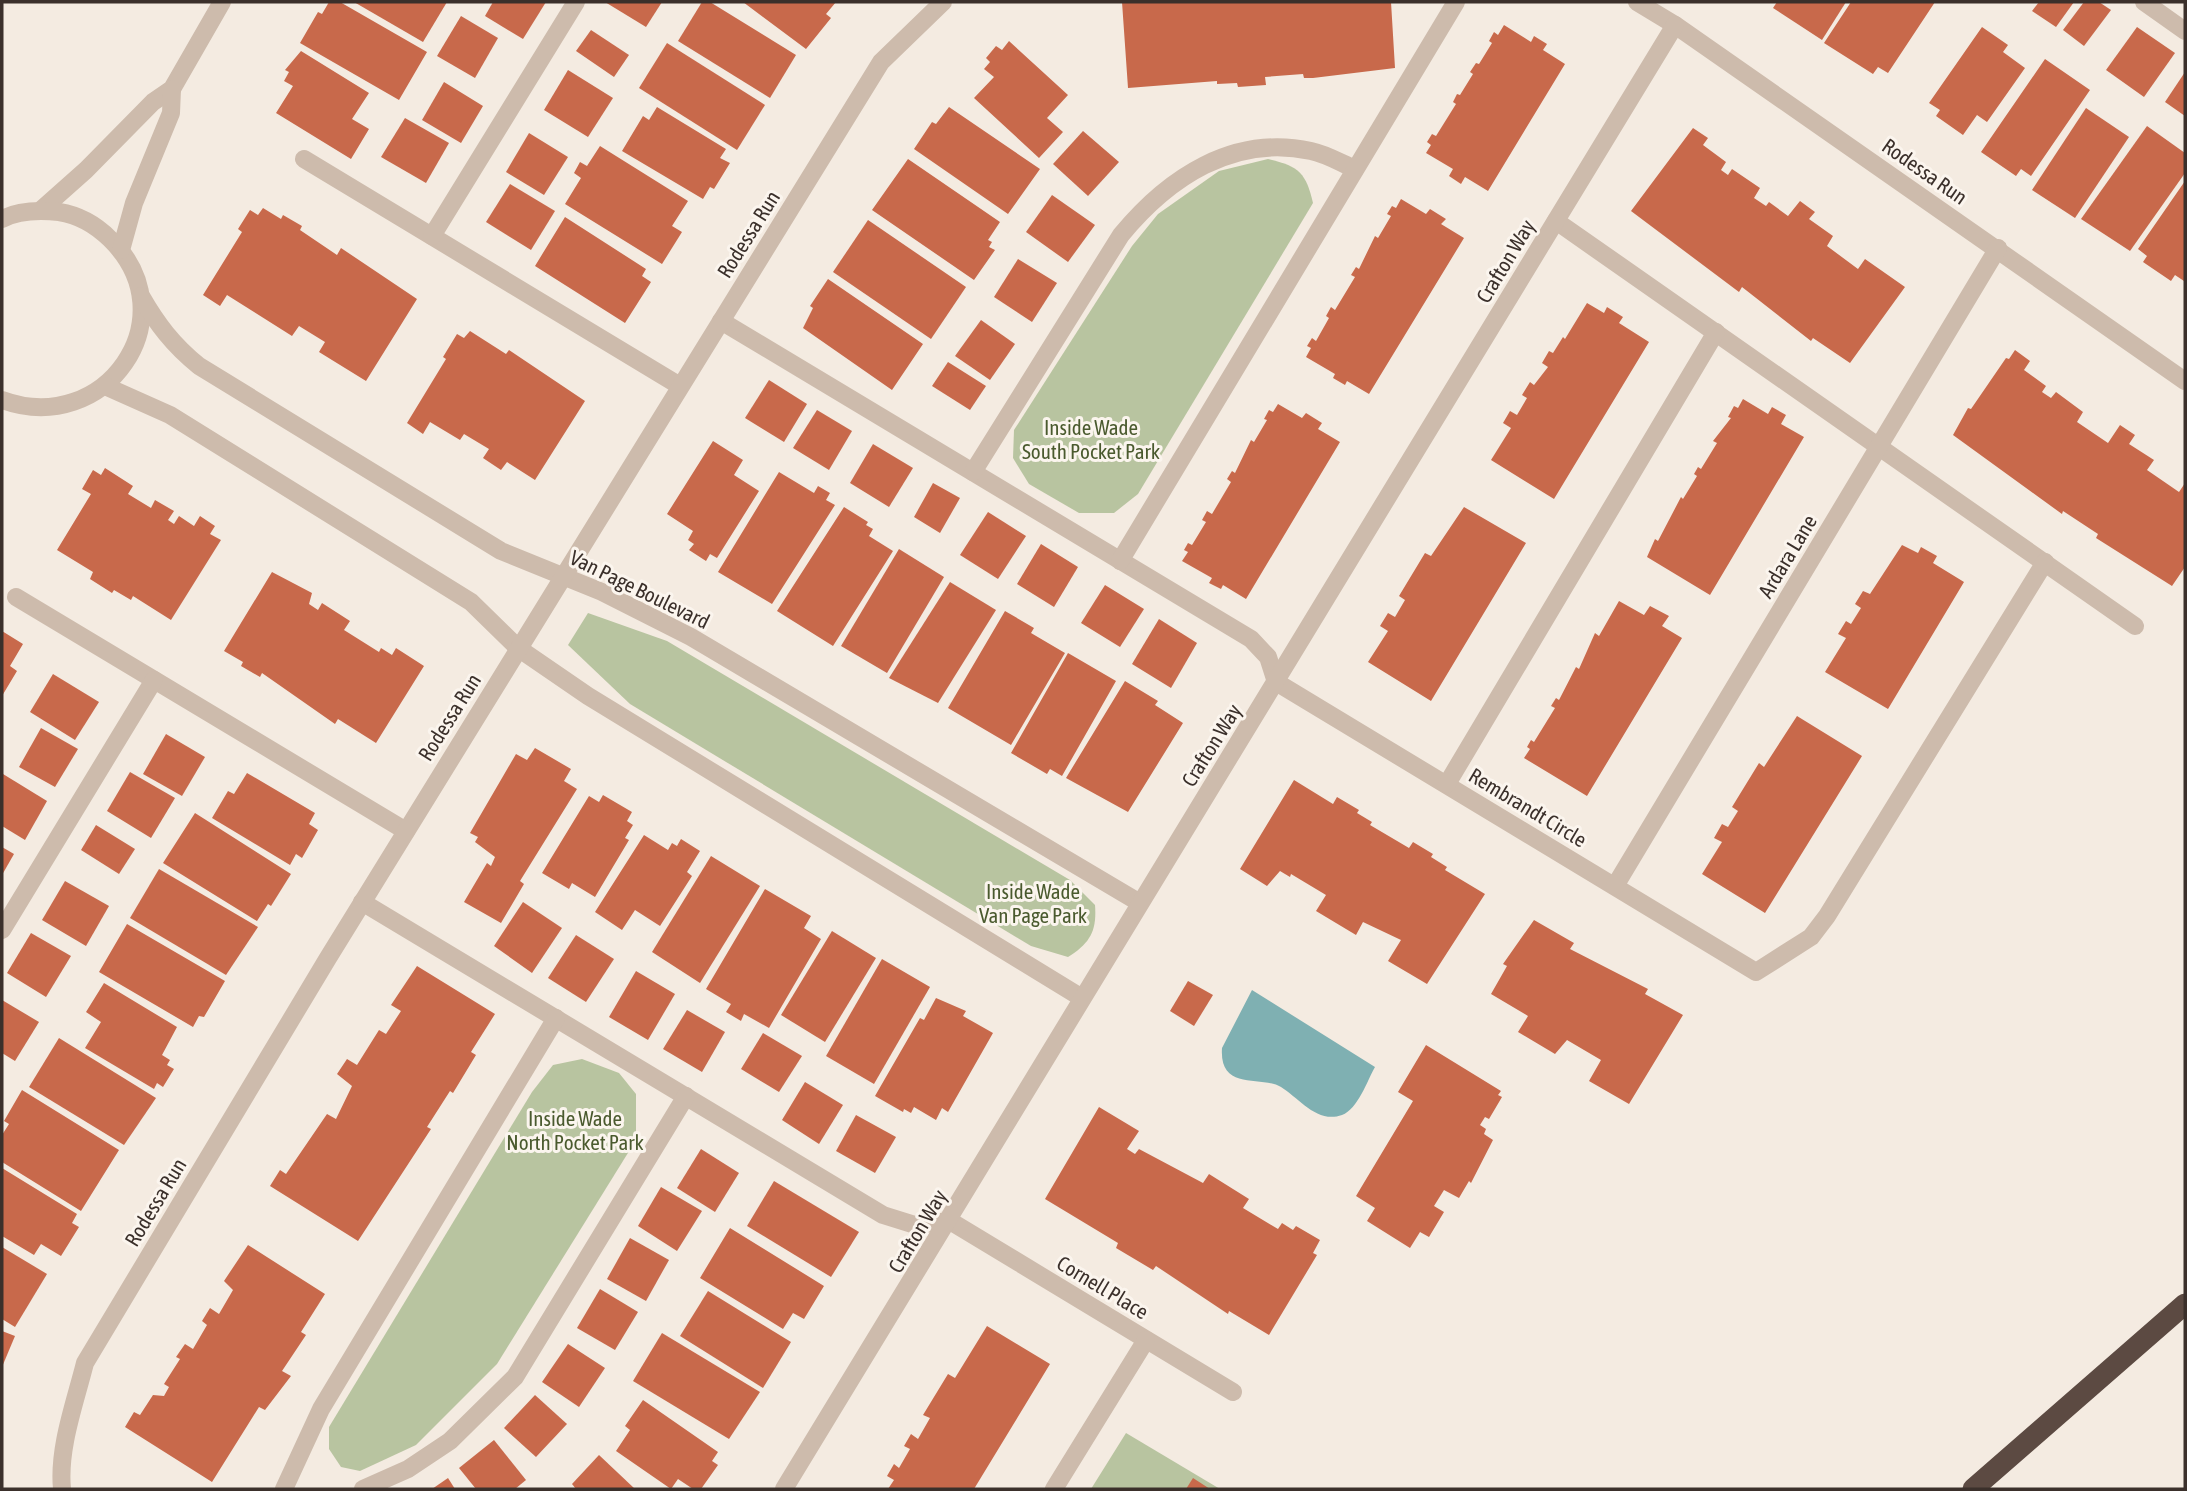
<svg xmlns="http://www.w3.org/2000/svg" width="2187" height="1491" font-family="'Asap Condensed',sans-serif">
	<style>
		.green { fill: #b8c4a0 }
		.water { fill: #7fb0b2 }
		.building { fill: #c8694b }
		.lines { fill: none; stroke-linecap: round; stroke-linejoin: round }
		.minor { stroke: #cdbbac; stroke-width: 18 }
		.highway { stroke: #5c4a42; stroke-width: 21 }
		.labels { text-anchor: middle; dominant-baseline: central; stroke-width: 6; stroke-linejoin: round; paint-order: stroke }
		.street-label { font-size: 21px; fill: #3b302b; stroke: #fbf5ee }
		.park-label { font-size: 21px; fill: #4a5a2e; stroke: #fbf5ee }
	</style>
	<rect width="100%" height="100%" fill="#f4ebe1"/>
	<!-- green -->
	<g class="green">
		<path d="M1268,159C1299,166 1306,173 1313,203L1138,494L1114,513H1079L1029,484L1013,458L1014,430L1132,246L1158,214L1219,171Z"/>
		<path d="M588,613L667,641L1070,880L1095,905C1097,931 1090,943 1068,957L1031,946L630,704L568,645Z"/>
		<polygon points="582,1059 619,1073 636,1094 636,1140 497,1364 416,1445 360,1471 341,1467 329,1449 329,1427 532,1092 553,1065"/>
		<polygon points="1126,1433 1220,1489 1091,1489"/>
	</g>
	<!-- water -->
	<path class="water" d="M1252,990L1375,1067C1367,1081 1358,1109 1342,1115C1317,1124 1299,1098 1281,1087C1262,1075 1219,1092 1222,1048Z"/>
	<!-- building -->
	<g class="building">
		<polygon points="329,2 340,2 427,52 399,100 300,43 318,12 322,14"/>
		<polygon points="354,2 447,2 423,42"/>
		<polygon points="493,2 546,2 523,39 485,16"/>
		<polygon points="605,2 662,2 646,27"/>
		<polygon points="702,2 710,2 796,55 770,98 678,41"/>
		<polygon points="743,2 836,2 826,14 831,18 806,49"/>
		<polygon points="1122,2 1391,2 1395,68 1313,78 1304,78 1303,74 1265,77 1266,85 1238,87 1237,83 1217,84 1217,81 1128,88"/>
		<polygon points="1777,2 1846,2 1822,40 1773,8"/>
		<polygon points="1851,2 1935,2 1888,73 1878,67 1873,74 1824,43"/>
		<polygon points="2039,2 2074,2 2056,27 2032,11"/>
		<polygon points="2084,2 2099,2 2111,10 2084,46 2063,30"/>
		<polygon points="461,16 498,38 475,78 437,56"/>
		<polygon points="1504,25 1531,42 1534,36 1547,44 1543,50 1565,64 1488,191 1465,177 1461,184 1449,176 1453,169 1426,153 1431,145 1427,142 1432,134 1436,136 1456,104 1453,102 1457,94 1460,95 1473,74 1470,72 1476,63 1479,64 1492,43 1489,41 1494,32 1498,35"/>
		<polygon points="1982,27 2008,45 2003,52 2025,68 1987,122 1977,115 1963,135 1936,116 1940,110 1929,103"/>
		<polygon points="2137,27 2175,53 2144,97 2106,70"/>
		<polygon points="591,30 629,55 614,77 576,51"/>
		<polygon points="1009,41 1068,95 1047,118 1063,132 1039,158 974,98 994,77 984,69 990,62 986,58 996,46 1002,50"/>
		<polygon points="667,43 765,105 737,150 639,88"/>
		<polygon points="301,51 369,93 352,119 369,129 351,159 276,113 293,86 284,81 289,72 285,70"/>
		<polygon points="2045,59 2090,90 2031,176 2021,169 2016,176 1981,152"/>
		<polygon points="568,70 613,98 588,137 544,110"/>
		<polygon points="2185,72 2185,116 2165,102"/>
		<polygon points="444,82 483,106 461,143 422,120"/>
		<polygon points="657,107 726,149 720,158 730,163 714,189 710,187 703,199 622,151 643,116 649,120"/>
		<polygon points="949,107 1040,169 1008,214 914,149 932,122 936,124"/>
		<polygon points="2086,108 2129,137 2075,218 2032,190"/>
		<polygon points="405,118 449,143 426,183 381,157"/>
		<polygon points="2147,126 2185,153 2185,173 2130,251 2081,219"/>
		<polygon points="1693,128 1708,138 1703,145 1726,162 1721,170 1728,175 1732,169 1760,188 1754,198 1766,206 1769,202 1788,216 1800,201 1815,212 1809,219 1833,236 1827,246 1858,269 1865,259 1905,287 1850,363 1813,338 1811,341 1742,287 1739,292 1631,211"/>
		<polygon points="1083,131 1119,162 1088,196 1053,164"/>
		<polygon points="529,133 568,157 544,195 506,172"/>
		<polygon points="600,146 688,201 672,226 682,232 662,264 565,204 581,178 574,173 580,162 587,166"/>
		<polygon points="908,159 1000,222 988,240 992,242 989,247 995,250 974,280 872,210"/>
		<polygon points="2185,181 2185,279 2184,281 2175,275 2171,281 2143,262 2147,256 2138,249"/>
		<polygon points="510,184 555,211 531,250 486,222"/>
		<polygon points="1052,195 1095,225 1068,262 1026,232"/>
		<polygon points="1401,199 1426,214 1430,209 1446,219 1441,224 1464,238 1369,394 1347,381 1345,385 1333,378 1335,374 1306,357 1311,348 1307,346 1312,338 1316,341 1329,318 1326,316 1331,307 1335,310 1355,277 1351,275 1356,267 1359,269 1375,236 1378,238 1391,216 1387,214 1392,206 1396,208"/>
		<polygon points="263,208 281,219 283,215 302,226 300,230 337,255 341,248 417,299 366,381 319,352 325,342 299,326 292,336 227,295 220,306 203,295 242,232 238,229 250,210 258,215"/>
		<polygon points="565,217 646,269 642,276 651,282 625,323 535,266"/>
		<polygon points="868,220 966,287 931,339 833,272"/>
		<polygon points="1018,259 1057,283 1032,322 994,297"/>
		<polygon points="828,279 923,344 892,390 803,328 813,308 810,306"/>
		<polygon points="1587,303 1604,313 1607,307 1623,317 1619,323 1649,342 1554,499 1491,460 1511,428 1503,423 1510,411 1517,415 1527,398 1522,395 1530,382 1534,385 1548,367 1542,363 1549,351 1553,353 1563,337 1565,339"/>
		<polygon points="981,320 1015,344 990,380 955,356"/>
		<polygon points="470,331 506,354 509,350 585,401 535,480 507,462 501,470 483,458 489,449 464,434 460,440 430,422 423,434 407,423 446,359 443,357 457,334 464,338"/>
		<polygon points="2015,350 2030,361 2024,370 2046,386 2042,392 2051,398 2056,392 2083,412 2077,422 2108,443 2120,425 2135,435 2129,444 2154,460 2147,470 2179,492 2185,483 2185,567 2172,586 2096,538 2098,534 2063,511 2062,514 1953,435 1968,408 1971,409 2006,358 2009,359"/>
		<polygon points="948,362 986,386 970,410 932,386"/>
		<polygon points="769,380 807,404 784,442 745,418"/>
		<polygon points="1743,399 1768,414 1772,407 1786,415 1781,424 1804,437 1710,595 1647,557 1655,539 1658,541 1681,497 1683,499 1697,476 1694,474 1698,467 1701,469 1717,443 1713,441 1731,418 1728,417 1734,406 1738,408"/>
		<polygon points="1278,404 1302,418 1306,413 1322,423 1318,429 1340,442 1246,599 1223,585 1221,589 1209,583 1212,578 1182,561 1188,552 1184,550 1188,543 1192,545 1206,522 1202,520 1207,511 1212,514 1231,482 1227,479 1232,471 1235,473 1251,440 1254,442 1267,420 1264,419 1269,410 1273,412"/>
		<polygon points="817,410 852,431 829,470 793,448"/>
		<polygon points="713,441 743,460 734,475 759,491 717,558 710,554 706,561 689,550 694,544 688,540 693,531 667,514"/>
		<polygon points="873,444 913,468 889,507 850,483"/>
		<polygon points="105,468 133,486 128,494 151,508 155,500 174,511 168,520 174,524 179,516 194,526 200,516 215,526 210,534 221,540 171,620 133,596 131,600 114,590 112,593 90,579 93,572 57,550 91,494 82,489 93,470 101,475"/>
		<polygon points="779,472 814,493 818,486 830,493 826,500 835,505 772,604 718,572"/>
		<polygon points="933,483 960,498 940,533 914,517"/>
		<polygon points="844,507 868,522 866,525 873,529 869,536 893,551 833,646 777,611"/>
		<polygon points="1464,507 1526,543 1431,701 1368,662 1388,631 1380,626 1388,613 1395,617 1405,600 1399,596 1425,553 1431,556"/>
		<polygon points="988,512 1026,536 998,579 960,555"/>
		<polygon points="1041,544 1078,567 1054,607 1017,584"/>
		<polygon points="1902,545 1918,553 1921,547 1937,556 1933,563 1964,582 1888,709 1825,672 1846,638 1838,634 1846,621 1851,624 1861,608 1855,604 1863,591 1870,594"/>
		<polygon points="899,549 944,577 887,673 841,646"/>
		<polygon points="272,572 312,593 309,604 318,610 322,603 350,621 344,630 379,652 381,648 392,655 396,648 424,666 376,743 338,719 335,724 262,673 260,677 241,666 243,662 224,651"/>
		<polygon points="950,582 996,610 938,703 889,678"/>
		<polygon points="1105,585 1144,609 1120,647 1081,623"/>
		<polygon points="1619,601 1644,615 1650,606 1669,616 1662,626 1682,638 1587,796 1524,758 1530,749 1527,747 1531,740 1534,742 1555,708 1551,706 1556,698 1559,700 1576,667 1579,669 1595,633 1599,636"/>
		<polygon points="1005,611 1034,628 1031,633 1065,653 1011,745 948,708"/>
		<polygon points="1159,619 1197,643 1171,688 1132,664"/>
		<polygon points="2,631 23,644 10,666 17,671 2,696"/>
		<polygon points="1068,653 1116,681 1062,776 1050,769 1047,774 1011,753"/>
		<polygon points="53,674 99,702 75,740 30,712"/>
		<polygon points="1125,681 1158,701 1155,705 1183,723 1128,812 1066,778"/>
		<polygon points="1797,716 1862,756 1765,913 1702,874 1722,842 1714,838 1722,824 1728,827 1738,811 1732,807 1759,763 1764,767"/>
		<polygon points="41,728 78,749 55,787 19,767"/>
		<polygon points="166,734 205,757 182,796 143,774"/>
		<polygon points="535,748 571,769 564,781 577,789 520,881 524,884 501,923 464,902 487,863 491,866 495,857 475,842 478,837 470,833 516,754 527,760"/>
		<polygon points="130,772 175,798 151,838 107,811"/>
		<polygon points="247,773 315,813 309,824 318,830 302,858 296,854 290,865 212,818 228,791 234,794"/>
		<polygon points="3,774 47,801 25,840 2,826"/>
		<polygon points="1294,780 1333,804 1337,797 1359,810 1357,813 1372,822 1370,825 1409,848 1413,842 1433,854 1431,857 1447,867 1445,870 1485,894 1427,984 1388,961 1401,940 1363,922 1356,935 1316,911 1326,895 1291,874 1290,877 1280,871 1267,886 1240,869"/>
		<polygon points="603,795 632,812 627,821 633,825 625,838 629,840 595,897 572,883 569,889 542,873 589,796 599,802"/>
		<polygon points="195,813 291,874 271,906 268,904 257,921 163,863"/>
		<polygon points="96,825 135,849 119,874 81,850"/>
		<polygon points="644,835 668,850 672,843 677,846 681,839 700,851 687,872 692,876 660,926 635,910 622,930 595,912"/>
		<polygon points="2,847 14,854 2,875"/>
		<polygon points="711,856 760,886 700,983 652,952"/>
		<polygon points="159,869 258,927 226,975 130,918"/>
		<polygon points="65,881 109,906 86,946 42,920"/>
		<polygon points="765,889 811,916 804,928 821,939 769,1028 744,1014 741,1021 726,1012 731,1004 706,989"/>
		<polygon points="523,902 562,928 532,973 494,946"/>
		<polygon points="1534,920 1574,943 1570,949 1648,989 1645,994 1683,1015 1629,1104 1589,1081 1601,1060 1567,1040 1555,1054 1518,1032 1528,1016 1491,994 1507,966 1503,964"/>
		<polygon points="127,924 225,981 204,1017 199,1016 193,1027 99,972"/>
		<polygon points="832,931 876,958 825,1042 781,1015"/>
		<polygon points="31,933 71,956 46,997 7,973"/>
		<polygon points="576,935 614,959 586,1002 548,978"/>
		<polygon points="882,959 930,987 874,1084 826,1056"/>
		<polygon points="417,966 495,1014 471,1052 476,1055 453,1093 450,1091 427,1127 431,1129 358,1241 270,1186 280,1170 286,1174 327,1114 336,1119 352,1086 337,1074 347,1059 357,1065 379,1030 386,1034 401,1011 391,1005"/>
		<polygon points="636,971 675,994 648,1040 609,1017"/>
		<polygon points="1188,981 1213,995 1194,1026 1170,1011"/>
		<polygon points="104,983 177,1027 162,1055 170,1060 167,1065 174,1069 163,1087 157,1083 154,1089 85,1048 101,1022 86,1012"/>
		<polygon points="936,998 966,1011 963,1016 993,1033 948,1112 942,1108 936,1120 914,1107 911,1113 904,1109 903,1112 875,1096 920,1018 924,1020"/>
		<polygon points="2,1000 39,1022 15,1061 2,1053"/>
		<polygon points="687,1010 725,1032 702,1072 663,1049"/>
		<polygon points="763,1033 802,1056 779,1092 741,1069"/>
		<polygon points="59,1038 156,1098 124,1145 29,1087"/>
		<polygon points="1426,1045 1501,1091 1498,1095 1502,1097 1489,1119 1485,1117 1480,1125 1486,1129 1484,1134 1493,1140 1471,1183 1469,1181 1459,1198 1444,1190 1434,1206 1444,1212 1429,1237 1420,1232 1410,1248 1367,1221 1375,1208 1356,1196 1413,1101 1398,1092"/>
		<polygon points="805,1082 843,1105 819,1144 782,1120"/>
		<polygon points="22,1090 119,1150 81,1211 2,1162 2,1135 9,1124 4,1121"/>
		<polygon points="1099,1107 1139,1131 1127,1149 1135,1154 1139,1149 1203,1183 1209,1174 1249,1199 1243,1208 1278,1229 1282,1223 1293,1230 1296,1226 1320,1240 1313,1253 1317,1255 1269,1335 1229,1311 1228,1314 1156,1266 1153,1270 1116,1248 1118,1243 1045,1199"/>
		<polygon points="856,1115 896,1137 875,1173 836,1151"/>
		<polygon points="701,1149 739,1173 715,1212 677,1188"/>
		<polygon points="2,1168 77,1214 72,1223 79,1227 61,1256 41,1244 34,1255 2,1236"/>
		<polygon points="774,1181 859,1232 831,1277 747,1226"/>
		<polygon points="661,1187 702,1211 677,1251 638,1226"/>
		<polygon points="730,1228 824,1286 804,1319 793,1313 783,1329 700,1278"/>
		<polygon points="630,1238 669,1260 646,1301 607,1279"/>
		<polygon points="248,1245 325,1294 301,1332 306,1335 282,1371 291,1376 265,1410 259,1407 212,1482 125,1427 134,1412 140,1415 153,1395 164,1396 169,1387 164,1384 180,1359 176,1357 185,1344 193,1349 207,1325 202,1321 210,1308 219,1314 233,1290 224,1281"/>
		<polygon points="2,1247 47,1274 15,1327 2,1319"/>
		<polygon points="600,1289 638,1312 615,1350 577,1328"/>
		<polygon points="708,1291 791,1342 763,1388 680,1336"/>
		<polygon points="987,1326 1050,1364 974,1489 888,1489 894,1480 887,1476 894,1464 899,1468 910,1449 904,1446 911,1434 918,1439 930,1418 923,1415 948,1374 955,1378"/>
		<polygon points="2,1331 15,1336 2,1367"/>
		<polygon points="662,1333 760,1392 729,1439 633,1381"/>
		<polygon points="568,1344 605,1368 579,1407 542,1382"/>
		<polygon points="535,1395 567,1424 536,1457 504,1428"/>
		<polygon points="643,1400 718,1452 712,1461 718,1465 701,1489 693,1489 678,1479 671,1489 616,1451 630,1430 625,1426"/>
		<polygon points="494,1440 526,1480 515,1489 476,1489 459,1468"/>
		<polygon points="599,1455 635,1489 576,1489 572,1484"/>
		<polygon points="448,1478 455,1489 432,1489"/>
		<polygon points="1193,1478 1210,1489 1186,1489"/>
	</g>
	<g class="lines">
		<!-- minor -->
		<g class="minor">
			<polyline points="1637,2 1675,25 2185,381"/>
			<polyline points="2144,2 2185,31"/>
			<polyline points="304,159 680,386"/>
			<polyline points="41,210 86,170 153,102 172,89 222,2"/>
			<path d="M2,219C19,210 40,210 59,212C78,215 96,225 110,239C190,317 105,438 2,400"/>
			<polyline points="1556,221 2135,626"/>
			<polyline points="432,236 576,2"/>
			<polyline points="121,250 134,203 171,113 172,89"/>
			<path d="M141,296C157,324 173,345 199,366L501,551L602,592L691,637L1140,903"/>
			<polyline points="721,321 1251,639 1268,657 1276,682 1756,972 1811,937 1827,916 2045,562"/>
			<polyline points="105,386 170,415 471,602 518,648 588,696 1082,998"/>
			<path d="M973,472L1121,235C1168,178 1233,134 1311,151C1326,154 1341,163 1355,169"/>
			<polyline points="1120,561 1456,2"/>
			<polyline points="16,597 406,831"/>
			<polyline points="1447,784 1716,332"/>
			<polyline points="1615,886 1998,248"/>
			<polyline points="362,902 883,1215 915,1225 950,1221 1233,1392"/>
			<polyline points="2,930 154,680"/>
			<path d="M62,1489C58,1448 75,1403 85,1363L328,958L881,62L943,2"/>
			<polyline points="284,1489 321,1409 556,1018"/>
			<polyline points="363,1489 408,1469 450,1441 515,1377 686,1096"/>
			<polyline points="784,1489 1675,25"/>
			<polyline points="1054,1489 1146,1340"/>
		</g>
		<!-- highway -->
		<polyline class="highway" points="1973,1489 2185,1304"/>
	</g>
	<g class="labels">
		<!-- street labels -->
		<g class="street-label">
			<text transform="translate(1925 171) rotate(35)">Rodessa Run</text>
			<text transform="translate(748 234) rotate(-58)">Rodessa Run</text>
			<text transform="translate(1505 261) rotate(-59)">Crafton Way</text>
			<text transform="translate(1787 556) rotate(-59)">Ardara Lane</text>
			<text transform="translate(640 589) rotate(26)">Van Page Boulevard</text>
			<text transform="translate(449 717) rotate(-58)">Rodessa Run</text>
			<text transform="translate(1211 745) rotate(-58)">Crafton Way</text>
			<text transform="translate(1528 807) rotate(31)">Rembrandt Circle</text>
			<text transform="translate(155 1202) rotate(-59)">Rodessa Run</text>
			<text transform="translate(917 1231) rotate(-59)">Crafton Way</text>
			<text transform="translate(1103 1287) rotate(31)">Cornell Place</text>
		</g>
		<!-- park labels -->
		<g class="park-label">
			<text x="1091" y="427">Inside Wade<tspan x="1091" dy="24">South Pocket Park</tspan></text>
			<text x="1033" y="891">Inside Wade<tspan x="1033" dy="24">Van Page Park</tspan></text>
			<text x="575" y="1118">Inside Wade<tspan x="575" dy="24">North Pocket Park</tspan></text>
		</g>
	</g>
	<!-- border -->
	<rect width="2187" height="1491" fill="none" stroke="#3b302b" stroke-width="7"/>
</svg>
